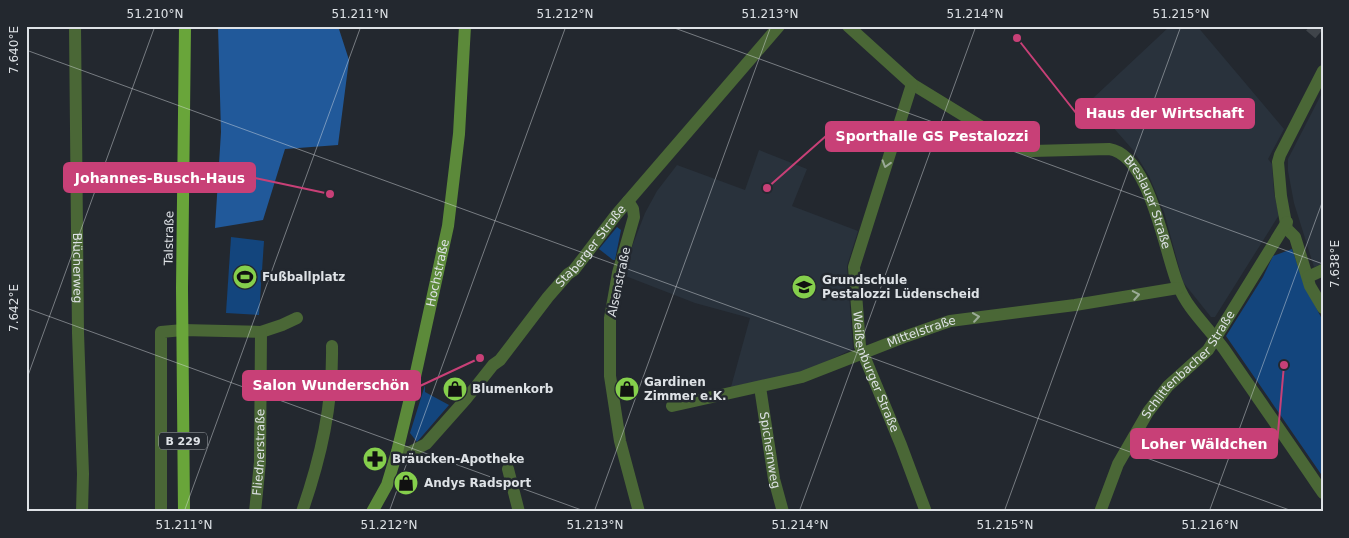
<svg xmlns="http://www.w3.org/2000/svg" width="1349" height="538" font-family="'DejaVu Sans',sans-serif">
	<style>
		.built { fill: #29323c }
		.green { fill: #13457d }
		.forest { fill: #21599a }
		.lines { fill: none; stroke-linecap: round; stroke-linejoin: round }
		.secondary-tunnel { stroke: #3f444a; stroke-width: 12; stroke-dasharray: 12 6; stroke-linecap: butt }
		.street { stroke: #4a6736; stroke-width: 12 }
		.secondary { stroke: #5c8a3a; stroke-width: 12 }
		.primary { stroke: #69a53a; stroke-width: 12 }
		.oneway { stroke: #9bab97 }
		.ticks { fill: none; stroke: #dee2e6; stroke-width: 1; stroke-opacity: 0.45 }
		.labels { text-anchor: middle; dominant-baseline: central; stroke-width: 5; stroke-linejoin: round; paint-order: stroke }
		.shield { fill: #23282f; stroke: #a6aaaf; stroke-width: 1 }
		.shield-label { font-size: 11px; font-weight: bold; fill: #dee2e6 }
		.street-label { font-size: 12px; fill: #dee2e6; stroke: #23282f }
		.poi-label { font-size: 12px; font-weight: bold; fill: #dee2e6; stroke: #23282f; text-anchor: start }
		.leader { fill: none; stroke: #c84077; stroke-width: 2 }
		.callout-dot { fill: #c84077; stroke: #23282f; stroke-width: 2 }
		.callout { fill: #c84077; stroke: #c84077; stroke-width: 2 }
		.callout-label { font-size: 14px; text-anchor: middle; font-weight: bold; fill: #fff }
		.neatline { fill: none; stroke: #dee2e6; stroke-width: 2 }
		.ticks-label { font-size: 12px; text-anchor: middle; fill: #dee2e6 }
	</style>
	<rect width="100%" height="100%" fill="#23282f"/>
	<!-- built -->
	<g class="built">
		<polygon points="1170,26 1197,26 1284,129 1268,159 1272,164 1274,193 1279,215 1215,317 1211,317 1183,282 1164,212 1149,176 1133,150 1090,101"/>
		<polygon points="1323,91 1323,264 1314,267 1294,203 1288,171 1288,159"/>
		<polygon points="759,150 807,169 792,206 858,231 847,266 853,349 804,372 731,387 750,318 695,303 623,275 633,244 645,213 657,191 677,165 745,190"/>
	</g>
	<!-- green -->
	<g class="green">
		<polygon points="617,227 621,230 615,260 613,260 599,249"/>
		<polygon points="231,237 264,241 259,315 226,313"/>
		<polygon points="1292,249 1305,286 1323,321 1323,477 1226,336 1263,277 1273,256"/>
		<polygon points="425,385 425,392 449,405 417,442 410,433"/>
	</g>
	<!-- forest -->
	<polygon class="forest" points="218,26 338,26 349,60 338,145 285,149 263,220 215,228 221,132"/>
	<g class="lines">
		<!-- secondary-tunnel -->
		<polyline class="secondary-tunnel" points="1310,26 1323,37"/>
		<!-- street -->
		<g class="street">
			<path id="s1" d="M75,26L78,333L83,474L82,512"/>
			<path id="s2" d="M848,26L912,84L1010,144L1032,151L1109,149C1150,155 1164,251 1178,285C1187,309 1209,328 1224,349C1257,397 1290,444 1323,493"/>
			<polyline points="1323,71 1280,155 1278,162 1281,196 1287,229 1295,237 1310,286 1323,308"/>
			<path id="s3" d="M912,84L854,267L860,346L901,445L926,512"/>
			<polyline points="628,201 633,209 634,217 618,273 610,318 610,376 620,441 639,512"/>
			<polyline points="1308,277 1323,270"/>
			<path id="s4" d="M760,387L774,479L783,512"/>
			<path id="s5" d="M672,406L802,377L907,336L950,321L1075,305L1178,288"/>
			<path id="s6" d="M397,452H410L426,444L466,399L493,365L500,360L548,297L568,274L574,270L616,215L779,26"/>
			<polyline points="508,469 519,512"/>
			<polyline points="161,512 161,332 183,330 261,332 282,325 297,318"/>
			<path id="s7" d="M255,512L260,462L261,332"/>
			<path d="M302,512C321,457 333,405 332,346"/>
			<path id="s8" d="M1100,512L1118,464L1148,412L1168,386L1208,350L1287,222"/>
		</g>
		<!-- secondary -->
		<path class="secondary" id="s9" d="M372,512L387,485L397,452L413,386L448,226L459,134L465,26"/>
		<!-- primary -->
		<polyline class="primary" points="184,512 182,288 185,26"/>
	</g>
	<!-- one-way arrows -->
	<defs><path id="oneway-chevron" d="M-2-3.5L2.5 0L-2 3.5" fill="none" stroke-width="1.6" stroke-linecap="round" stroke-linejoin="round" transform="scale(1.25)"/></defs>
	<g class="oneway">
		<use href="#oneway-chevron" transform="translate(886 164) rotate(107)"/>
		<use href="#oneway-chevron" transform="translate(1136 295) rotate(-10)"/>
		<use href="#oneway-chevron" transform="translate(976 317) rotate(-8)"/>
	</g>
	<!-- ticks -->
	<path class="ticks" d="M669,26L1323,264M26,50L1295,512M26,308L587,512M26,381L155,26M184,512L361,26M389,512L566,26M594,512L771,26M799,512L976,26M1004,512L1181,26M1209,512L1323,200"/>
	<!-- icons -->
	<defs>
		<symbol id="stadium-disc" viewBox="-11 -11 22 22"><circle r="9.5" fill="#85cf4c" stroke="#23282f"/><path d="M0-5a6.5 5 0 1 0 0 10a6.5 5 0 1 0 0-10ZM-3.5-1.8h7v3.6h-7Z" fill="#111"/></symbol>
		<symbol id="school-disc" viewBox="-11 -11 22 22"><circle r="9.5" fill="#85cf4c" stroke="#23282f"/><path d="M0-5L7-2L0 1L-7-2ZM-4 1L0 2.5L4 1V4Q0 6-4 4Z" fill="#111"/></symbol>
		<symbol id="shop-disc" viewBox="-11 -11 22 22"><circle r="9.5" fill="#85cf4c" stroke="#23282f"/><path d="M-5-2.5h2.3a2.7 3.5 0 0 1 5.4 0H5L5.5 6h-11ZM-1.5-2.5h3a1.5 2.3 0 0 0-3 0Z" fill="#111"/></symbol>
		<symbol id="pharmacy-disc" viewBox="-11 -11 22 22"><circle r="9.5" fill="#85cf4c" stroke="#23282f"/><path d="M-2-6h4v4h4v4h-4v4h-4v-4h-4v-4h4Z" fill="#111"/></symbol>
	</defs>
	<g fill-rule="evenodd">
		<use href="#stadium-disc" x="231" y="263" width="28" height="28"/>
		<use href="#school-disc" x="790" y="273" width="28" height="28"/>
		<use href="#shop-disc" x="441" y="375" width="28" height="28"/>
		<use href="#shop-disc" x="613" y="375" width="28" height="28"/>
		<use href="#pharmacy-disc" x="361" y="445" width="28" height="28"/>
		<use href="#shop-disc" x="392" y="469" width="28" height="28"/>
	</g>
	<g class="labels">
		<!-- shield labels -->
		<rect class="shield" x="159" y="432.5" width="48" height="17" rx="4"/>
		<g class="shield-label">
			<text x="183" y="441">B 229</text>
		</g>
		<!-- street labels -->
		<g class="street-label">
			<text stroke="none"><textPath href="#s2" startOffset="371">Breslauer Straße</textPath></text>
			<text transform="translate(169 238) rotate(-89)">Talstraße</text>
			<text stroke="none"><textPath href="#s6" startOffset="289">Staberger Straße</textPath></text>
			<text stroke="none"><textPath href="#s1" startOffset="242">Blücherweg</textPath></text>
			<text stroke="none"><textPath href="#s9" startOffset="249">Hochstraße</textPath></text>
			<text transform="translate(619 282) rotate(-78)">Alsenstraße</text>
			<text stroke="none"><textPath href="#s5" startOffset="261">Mittelstraße</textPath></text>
			<text stroke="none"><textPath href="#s8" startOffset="174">Schlittenbacher Straße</textPath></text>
			<text stroke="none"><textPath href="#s3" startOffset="300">Weißenburger Straße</textPath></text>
			<text stroke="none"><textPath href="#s4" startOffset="64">Spichernweg</textPath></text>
			<text stroke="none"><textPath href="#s7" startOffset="60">Fliednerstraße</textPath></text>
		</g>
		<!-- poi labels -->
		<g class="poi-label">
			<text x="262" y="277">Fußballplatz</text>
			<text x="822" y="280">Grundschule<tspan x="822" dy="14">Pestalozzi Lüdenscheid</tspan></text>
			<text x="644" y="382">Gardinen<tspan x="644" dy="14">Zimmer e.K.</tspan></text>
			<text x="472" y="389">Blumenkorb</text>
			<text x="392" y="459">Bräucken-Apotheke</text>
			<text x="424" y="483">Andys Radsport</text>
		</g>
	</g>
	<!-- callouts -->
	<path class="leader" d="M1017 38L1076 113M767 188L826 136M330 194L255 178M480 358L420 386M1284 365L1277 444"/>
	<g class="callout-dot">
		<circle cx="1017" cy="38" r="5"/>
		<circle cx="767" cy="188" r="5"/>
		<circle cx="330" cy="194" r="5"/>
		<circle cx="480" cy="358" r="5"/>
		<circle cx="1284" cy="365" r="5"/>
	</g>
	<g class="callout">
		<rect x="1076" y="99" width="178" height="29" rx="5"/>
		<rect x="826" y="122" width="213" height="29" rx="5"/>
		<rect x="64" y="163" width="191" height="29" rx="5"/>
		<rect x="243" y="371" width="177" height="29" rx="5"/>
		<rect x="1131" y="429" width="146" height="29" rx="5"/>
	</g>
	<g class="callout-label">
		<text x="1165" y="118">Haus der Wirtschaft</text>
		<text x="932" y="141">Sporthalle GS Pestalozzi</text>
		<text x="160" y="183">Johannes-Busch-Haus</text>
		<text x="331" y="390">Salon Wunderschön</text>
		<text x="1204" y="449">Loher Wäldchen</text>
	</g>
	<!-- border -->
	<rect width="1349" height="538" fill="none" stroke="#23282f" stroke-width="55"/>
	<rect x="28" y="28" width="1294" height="482" class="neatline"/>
	<g class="ticks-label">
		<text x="155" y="18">51.210°N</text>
		<text x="360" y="18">51.211°N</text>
		<text x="565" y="18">51.212°N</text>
		<text x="770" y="18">51.213°N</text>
		<text x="975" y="18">51.214°N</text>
		<text x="1181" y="18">51.215°N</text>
		<text transform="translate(14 50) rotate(-90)" y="4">7.640°E</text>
		<text transform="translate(1335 264) rotate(-90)" y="4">7.638°E</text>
		<text transform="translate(14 308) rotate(-90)" y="4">7.642°E</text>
		<text x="184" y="529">51.211°N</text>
		<text x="389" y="529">51.212°N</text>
		<text x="595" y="529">51.213°N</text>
		<text x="800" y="529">51.214°N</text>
		<text x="1005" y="529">51.215°N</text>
		<text x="1210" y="529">51.216°N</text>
	</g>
</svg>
